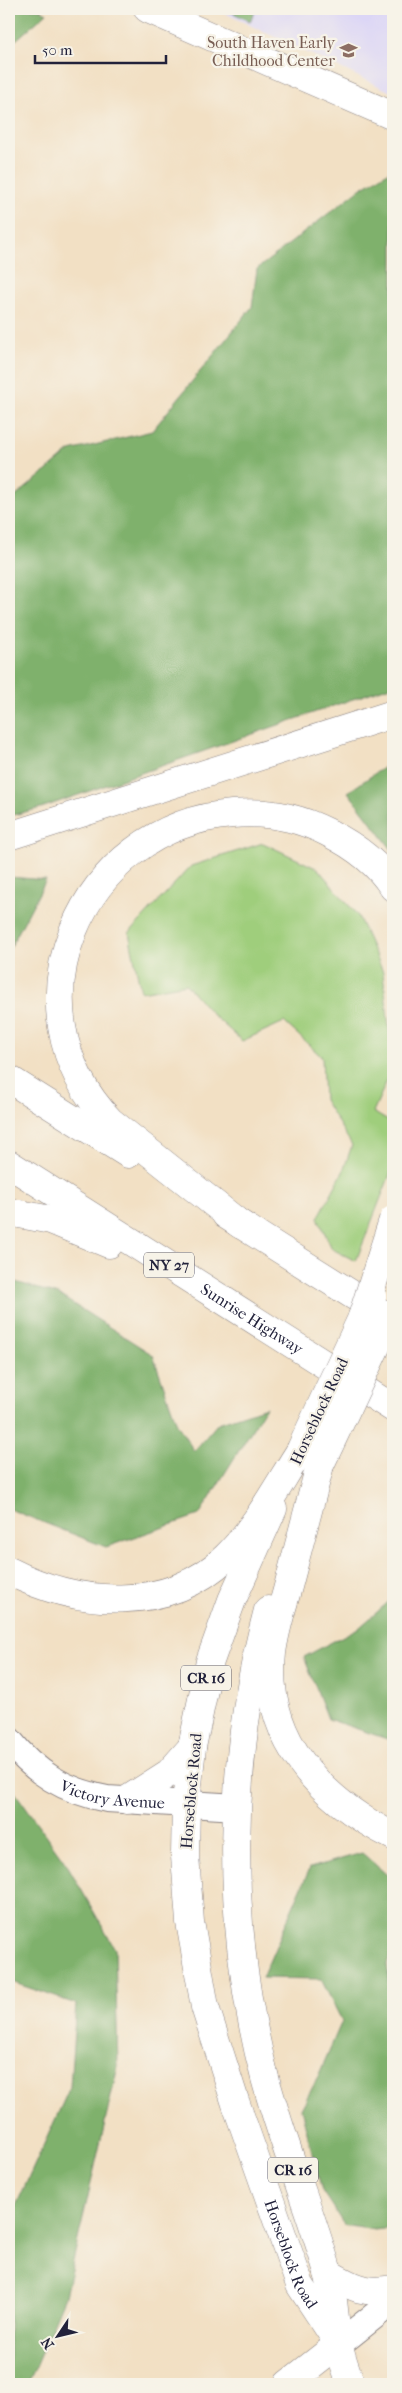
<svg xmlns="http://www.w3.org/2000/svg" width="402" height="2393" font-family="'IM FELL French Canon',serif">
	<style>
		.built { fill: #dcd6f6 }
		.green { fill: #9fce7c; stroke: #60785c }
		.forest { fill: #7fb16c; stroke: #506a54 }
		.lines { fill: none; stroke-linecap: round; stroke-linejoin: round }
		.tertiary-casing { stroke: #8a8180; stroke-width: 28 }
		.primary-casing { stroke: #8a8180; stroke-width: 29 }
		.motorway-casing { stroke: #8a8180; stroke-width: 29 }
		.tertiary { stroke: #fff; stroke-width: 26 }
		.primary { stroke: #fff; stroke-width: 28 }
		.motorway { stroke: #fff; stroke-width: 28 }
		.primary-bridge-casing { stroke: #8a8180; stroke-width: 29; stroke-linecap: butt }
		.motorway-bridge-casing { stroke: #8a8180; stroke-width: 29; stroke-linecap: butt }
		.primary-bridge { stroke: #fff; stroke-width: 28 }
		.motorway-bridge { stroke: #fff; stroke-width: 28 }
		.labels { text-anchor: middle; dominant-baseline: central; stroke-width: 4.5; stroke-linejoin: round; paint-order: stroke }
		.shield { fill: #f7f3e8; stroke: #62616f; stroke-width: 1 }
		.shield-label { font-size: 15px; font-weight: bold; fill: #22223b }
		.education-label { font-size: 16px; fill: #785e54; stroke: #f7f3e8; text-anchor: end }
		.street-label { font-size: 16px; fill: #22223b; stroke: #f7f3e8 }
	</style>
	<rect width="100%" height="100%" fill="#f7f3e8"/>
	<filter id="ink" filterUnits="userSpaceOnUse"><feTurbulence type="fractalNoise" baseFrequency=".02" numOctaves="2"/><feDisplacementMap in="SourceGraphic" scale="10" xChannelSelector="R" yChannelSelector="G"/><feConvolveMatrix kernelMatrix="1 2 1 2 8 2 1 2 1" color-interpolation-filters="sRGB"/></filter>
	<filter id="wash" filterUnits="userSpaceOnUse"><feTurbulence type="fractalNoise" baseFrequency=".0096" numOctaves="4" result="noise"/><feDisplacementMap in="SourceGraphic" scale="20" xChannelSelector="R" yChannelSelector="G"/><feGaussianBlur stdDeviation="1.12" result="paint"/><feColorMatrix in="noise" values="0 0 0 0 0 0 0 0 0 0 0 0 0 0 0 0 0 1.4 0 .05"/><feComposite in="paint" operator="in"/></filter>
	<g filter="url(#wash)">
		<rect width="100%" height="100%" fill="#f2e0c4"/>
		<!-- built -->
		<polygon class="built" points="216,9 393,9 393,93"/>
		<!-- green -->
		<polygon class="green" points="263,843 318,869 358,916 383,972 393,1067 373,1112 393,1124 393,1167 356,1261 332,1249 318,1218 343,1172 352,1145 324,1100 322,1057 284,1022 242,1041 212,1014 186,984 141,992 129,933 191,866"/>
		<!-- forest -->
		<g class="forest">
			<polygon points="9,9 39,9 47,13 9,46"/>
			<polygon points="225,9 257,9 250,21"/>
			<polygon points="393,169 393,685 41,808 9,816 9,502 70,451 152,431 252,307 257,269 360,189"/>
			<polygon points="393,761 393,851 348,792"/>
			<polygon points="9,877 46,880 9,950"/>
			<polygon points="9,1280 59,1295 153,1355 177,1424 194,1451 218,1423 266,1407 199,1515 106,1547 9,1509"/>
			<polygon points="393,1598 393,1741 328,1719 304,1657 360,1627"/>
			<polygon points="9,1784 69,1868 115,1949 118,2066 65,2296 28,2384 9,2384 9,2221 70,2087 76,2004 9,1981"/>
			<polygon points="362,1853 393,1880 393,1946 387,1964 393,2013 393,2228 374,2230 344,2225 322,2191 301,2109 317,2079 342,2021 321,1979 262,1978 310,1868"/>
		</g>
	</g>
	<g filter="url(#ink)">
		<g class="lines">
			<defs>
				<g id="tertiary">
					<path id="s1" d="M9,1740C35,1773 65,1791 107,1799L237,1807"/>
					<polyline points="339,2344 393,2301"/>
				</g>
				<g id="primary">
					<polyline points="148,9 393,116"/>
					<path id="s2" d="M273,1509L232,1600L210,1661L192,1747L186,1803L185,1856L190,1922L205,2007L236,2104L300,2285L335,2338"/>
					<path d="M268,1610C227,1763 225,1925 265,2078C283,2144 309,2207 328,2272C334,2294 334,2319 338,2342C341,2356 346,2371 351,2384"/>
					<polyline points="127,1800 169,1773 192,1747"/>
					<path d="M328,2273C353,2288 365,2294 393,2289"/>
					<polyline points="288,2384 339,2344"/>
				</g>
				<g id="motorway">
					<polyline points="9,836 393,714"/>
					<polyline points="9,1079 128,1154"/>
					<path id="s3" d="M9,1164L393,1408"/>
					<polyline points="9,1212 51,1220 109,1244"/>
					<polyline points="226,1215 386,1316"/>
					<path d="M241,1225L110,1121C2,1009 80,826 232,814C265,811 298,817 327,832C353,845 378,863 393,887"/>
					<path d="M320,1465C310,1503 300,1541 290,1579C284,1603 275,1628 272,1653C263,1739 321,1800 393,1836"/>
					<path d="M9,1571C77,1606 167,1614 226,1557C255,1529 278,1485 300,1451"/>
				</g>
			</defs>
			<!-- tertiary casing -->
			<use href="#tertiary" class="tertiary-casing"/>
			<!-- primary casing -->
			<use href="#primary" class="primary-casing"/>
			<!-- motorway casing -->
			<use href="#motorway" class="motorway-casing"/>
			<!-- tertiary -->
			<use href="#tertiary" class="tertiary"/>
			<!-- primary -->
			<use href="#primary" class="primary"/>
			<!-- motorway -->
			<use href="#motorway" class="motorway"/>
			<defs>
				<g id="primary-bridge">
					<polyline points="300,1451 372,1296"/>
					<polyline points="320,1465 392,1313"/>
				</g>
				<polyline id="motorway-bridge" points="362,1317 393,1220"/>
			</defs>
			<!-- primary-bridge casing -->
			<use href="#primary-bridge" class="primary-bridge-casing"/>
			<!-- motorway-bridge casing -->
			<use href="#motorway-bridge" class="motorway-bridge-casing"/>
			<!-- primary-bridge -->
			<use href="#primary-bridge" class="primary-bridge"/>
			<!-- motorway-bridge -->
			<use href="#motorway-bridge" class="motorway-bridge"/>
		</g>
	</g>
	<!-- icons -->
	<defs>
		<symbol id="school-bare" viewBox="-9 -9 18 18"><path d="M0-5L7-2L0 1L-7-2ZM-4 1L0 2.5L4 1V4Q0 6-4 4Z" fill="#8d6e63" stroke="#f7f3e8" stroke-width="2.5" paint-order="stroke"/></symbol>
	</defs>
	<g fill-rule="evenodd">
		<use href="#school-bare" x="336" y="38" width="25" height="25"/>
	</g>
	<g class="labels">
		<!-- shield labels -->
		<g class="shield">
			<rect x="144" y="1252.5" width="50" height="25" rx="4"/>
			<rect x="181" y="1665.5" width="50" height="25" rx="4"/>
			<rect x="268" y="2157.5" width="50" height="25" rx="4"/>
		</g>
		<g class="shield-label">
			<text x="169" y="1265">NY 27</text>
			<text x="206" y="1678">CR 16</text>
			<text x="293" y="2170">CR 16</text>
		</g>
		<!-- education labels -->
		<g class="education-label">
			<text x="335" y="42">South Haven Early<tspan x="335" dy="18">Childhood Center</tspan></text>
		</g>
		<!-- street labels -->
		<g class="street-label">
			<text stroke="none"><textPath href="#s3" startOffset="288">Sunrise Highway</textPath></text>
			<text transform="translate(319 1411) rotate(-65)">Horseblock Road</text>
			<text transform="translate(191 1791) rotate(-85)">Horseblock Road</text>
			<text stroke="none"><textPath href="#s1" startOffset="122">Victory Avenue</textPath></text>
			<text stroke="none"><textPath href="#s2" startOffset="776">Horseblock Road</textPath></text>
		</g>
	</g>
	<!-- margin -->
	<rect width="402" height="2393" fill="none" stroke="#f7f3e8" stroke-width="30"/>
	<!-- north arrow -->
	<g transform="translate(58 2336) rotate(235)" stroke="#f7f3e8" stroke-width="4" paint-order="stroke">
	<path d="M0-4L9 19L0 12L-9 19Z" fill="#22223b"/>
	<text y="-8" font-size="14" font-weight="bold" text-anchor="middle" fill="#22223b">N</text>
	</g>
	<!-- scale -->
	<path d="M35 55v8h131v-8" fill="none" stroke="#22223b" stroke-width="2.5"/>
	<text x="42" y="55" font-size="15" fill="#22223b" stroke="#f7f3e8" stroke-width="4" paint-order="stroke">50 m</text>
</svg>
